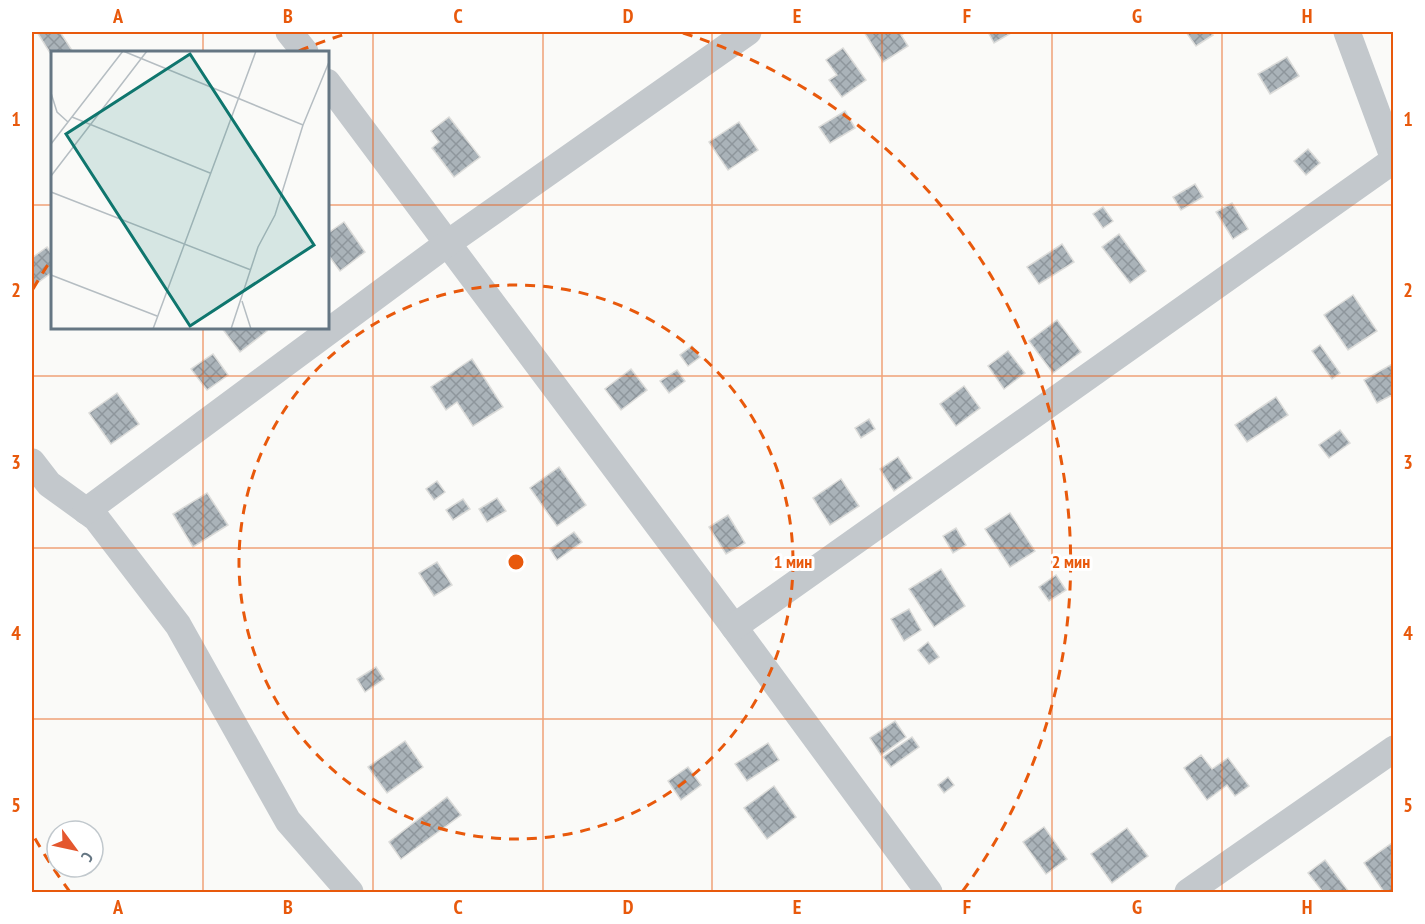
<svg xmlns="http://www.w3.org/2000/svg" width="1425" height="924" font-family="'PT Sans Narrow',sans-serif">
	<style>
		.building { fill: url(#building-cross-hatch); stroke: #dcdcda; stroke-width: 1.5 }
		.lines { fill: none; stroke-linecap: round; stroke-linejoin: round }
		.minor { stroke: #c3c8cc; stroke-width: 27 }
		.grid { fill: none; stroke: #e8590c; stroke-width: 1.5; stroke-opacity: 0.55 }
		.ring { fill: none; stroke: #e8590c; stroke-width: 3; stroke-dasharray: 10 8 }
		.inset-road { fill: none; stroke: #b5bdc2; stroke-width: 1.5 }
		.view { fill: #0f766e; fill-opacity: 0.15; stroke: #0f766e; stroke-width: 3 }
		.inset-edge { fill: none; stroke: #657683; stroke-width: 3 }
		.centre { fill: #e8590c; stroke: #fff; stroke-width: 3 }
		.ring-label { font-size: 18px; text-anchor: middle; font-weight: bold; fill: #e8590c; stroke: #fff; stroke-width: 6; stroke-linejoin: round; paint-order: stroke }
		.neatline { fill: none; stroke: #e8590c; stroke-width: 2 }
		.grid-label { font-size: 20px; text-anchor: middle; font-weight: bold; fill: #e8590c }
	</style>
	<defs>
		<pattern id="building-cross-hatch" width="8" height="8" patternUnits="userSpaceOnUse" patternTransform="scale(1.5)"><rect width="8" height="8" fill="#aab3b9"/><path d="M0 0l8 8M0 8l8-8" fill="none" stroke="#8e969c"/></pattern>
	</defs>
	<rect width="100%" height="100%" fill="#fafaf8"/>
	<!-- building -->
	<g class="building">
		<polygon points="37,32 60,32 73,52 52,52 52,56"/>
		<polygon points="864,32 906,32 901,35 908,46 883,62"/>
		<polygon points="988,32 1009,32 1011,33 994,43"/>
		<polygon points="1186,32 1210,32 1213,35 1196,46"/>
		<polygon points="843,48 866,80 842,97 829,80 837,75 826,60"/>
		<polygon points="1287,57 1299,76 1270,94 1258,74"/>
		<polygon points="845,111 855,128 830,143 819,127"/>
		<polygon points="449,117 480,157 454,177 432,148 439,142 431,131"/>
		<polygon points="739,122 758,150 728,170 709,142"/>
		<polygon points="1308,149 1320,163 1306,175 1294,161"/>
		<polygon points="1195,184 1203,197 1181,210 1173,197"/>
		<polygon points="1232,203 1248,229 1233,239 1216,212"/>
		<polygon points="1103,207 1113,221 1103,228 1093,214"/>
		<polygon points="344,222 365,252 340,271 327,253 327,234"/>
		<polygon points="1119,234 1146,271 1130,283 1102,247"/>
		<polygon points="1062,244 1074,262 1039,284 1027,267"/>
		<polygon points="47,247 52,255 52,272 32,287 32,258"/>
		<polygon points="1353,295 1377,331 1348,350 1324,315"/>
		<polygon points="1057,320 1081,352 1053,373 1029,341"/>
		<polygon points="221,327 263,327 267,331 240,352"/>
		<polygon points="1320,345 1340,373 1332,379 1312,351"/>
		<polygon points="692,346 700,357 688,366 680,355"/>
		<polygon points="1008,351 1025,373 1004,389 988,366"/>
		<polygon points="213,354 228,375 207,390 191,369"/>
		<polygon points="472,359 503,407 473,426 457,402 446,410 431,387"/>
		<polygon points="1394,363 1394,394 1377,403 1364,380"/>
		<polygon points="631,369 647,390 621,410 605,389"/>
		<polygon points="677,370 685,381 669,393 660,381"/>
		<polygon points="964,386 980,408 956,426 940,404"/>
		<polygon points="117,393 139,424 111,444 89,413"/>
		<polygon points="1276,397 1288,415 1247,442 1235,425"/>
		<polygon points="869,419 875,429 861,438 855,428"/>
		<polygon points="1340,430 1350,443 1329,458 1319,445"/>
		<polygon points="898,457 912,478 894,491 880,469"/>
		<polygon points="559,467 586,505 557,526 530,488"/>
		<polygon points="841,479 859,506 830,525 813,498"/>
		<polygon points="437,481 445,492 434,500 426,489"/>
		<polygon points="207,493 228,525 193,547 173,514"/>
		<polygon points="497,498 506,511 487,522 479,509"/>
		<polygon points="463,499 470,509 453,520 446,510"/>
		<polygon points="1010,513 1035,551 1010,567 985,529"/>
		<polygon points="728,515 745,543 726,554 709,527"/>
		<polygon points="956,528 966,545 953,553 943,536"/>
		<polygon points="574,532 582,542 557,560 550,549"/>
		<polygon points="437,562 452,585 434,596 419,573"/>
		<polygon points="941,569 965,606 934,627 909,589"/>
		<polygon points="1056,575 1066,590 1049,601 1039,587"/>
		<polygon points="909,609 921,630 904,641 891,619"/>
		<polygon points="928,642 939,657 929,664 918,650"/>
		<polygon points="376,667 384,679 365,692 357,679"/>
		<polygon points="895,721 906,737 881,755 870,738"/>
		<polygon points="912,737 919,747 891,767 883,757"/>
		<polygon points="405,741 423,767 387,793 368,767"/>
		<polygon points="768,743 779,760 747,781 735,764"/>
		<polygon points="1201,755 1212,769 1228,758 1249,786 1235,796 1227,785 1207,800 1184,768"/>
		<polygon points="688,767 701,785 681,800 668,781"/>
		<polygon points="948,777 954,785 944,793 938,785"/>
		<polygon points="774,786 796,817 767,839 744,808"/>
		<polygon points="447,797 461,815 401,859 389,842"/>
		<polygon points="1044,827 1067,859 1046,874 1023,842"/>
		<polygon points="1127,828 1148,856 1112,883 1091,854"/>
		<polygon points="1392,843 1394,889 1389,892 1384,892 1364,863"/>
		<polygon points="1325,860 1349,892 1323,892 1308,873"/>
	</g>
	<g class="lines">
		<!-- minor -->
		<g class="minor">
			<polyline points="289,32 305,52"/>
			<polyline points="1347,32 1394,159"/>
			<polyline points="327,82 734,627 929,892"/>
			<polyline points="32,462 49,484 96,518 178,625 288,821 350,892"/>
			<polyline points="86,511 448,243 748,32"/>
			<polyline points="734,627 1394,160"/>
			<polyline points="1188,892 1394,749"/>
		</g>
	</g>
	<!-- grid -->
	<path class="grid" d="M203,32V52M373,32V892M543,32V892M712,32V892M882,32V892M1052,32V892M1222,32V892M32,205H52M327,205H1394M203,327V892M32,376H1394M32,548H1394M32,719H1394"/>
	<!-- distance rings -->
	<g class="ring">
		<circle cx="516" cy="562" r="277"/>
		<path d="M70 892A555 555 0 0 1 33 835M33 289A555 555 0 0 1 51 260M299 51A555 555 0 0 1 349 33M683 33A555 555 0 0 1 962 892"/>
	</g>
	<!-- overview -->
	<g transform="translate(51 51)">
		<rect width="278" height="278" fill="#fafaf8"/>
		<path class="inset-road" d="M72,0L252,74L278,11M0,42L6,61L17,71L0,93M21,66L159,122M17,71L72,0M0,125L96,0M0,141L200,219M0,224L106,265M191,250L200,278M102,278L205,0M180,278L207,196L224,164L252,74"/>
		<path class="view" d="M139,3L263,194L139,275L15,83Z"/>
		<rect width="278" height="278" class="inset-edge"/>
	</g>
	<circle cx="516" cy="562" r="9" class="centre"/>
	<g class="ring-label">
		<text x="793" y="568">1 мин</text>
		<text x="1071" y="568">2 мин</text>
	</g>
	<!-- border -->
	<rect width="1425" height="924" fill="none" stroke="#ffffff" stroke-width="66"/>
	<!-- north arrow -->
	<g transform="translate(75 849) rotate(123)"><circle r="28" fill="#ffffff" stroke="#c1c8cd" stroke-width="1.5"/>
	<path d="M0-4.5L10 22L0 15L-10 22Z" fill="#e4572e"/>
	<text y="-9" font-size="16" font-weight="bold" text-anchor="middle" fill="#657683">С</text>
	</g>
	<rect x="33" y="33" width="1359" height="858" class="neatline"/>
	<g class="grid-label">
		<text x="118" y="23">A</text>
		<text x="288" y="23">B</text>
		<text x="458" y="23">C</text>
		<text x="628" y="23">D</text>
		<text x="797" y="23">E</text>
		<text x="967" y="23">F</text>
		<text x="1137" y="23">G</text>
		<text x="1307" y="23">H</text>
		<text x="16" y="126">1</text>
		<text x="1408" y="126">1</text>
		<text x="16" y="297">2</text>
		<text x="1408" y="297">2</text>
		<text x="16" y="469">3</text>
		<text x="1408" y="469">3</text>
		<text x="16" y="640">4</text>
		<text x="1408" y="640">4</text>
		<text x="16" y="812">5</text>
		<text x="1408" y="812">5</text>
		<text x="118" y="914">A</text>
		<text x="288" y="914">B</text>
		<text x="458" y="914">C</text>
		<text x="628" y="914">D</text>
		<text x="797" y="914">E</text>
		<text x="967" y="914">F</text>
		<text x="1137" y="914">G</text>
		<text x="1307" y="914">H</text>
	</g>
</svg>
